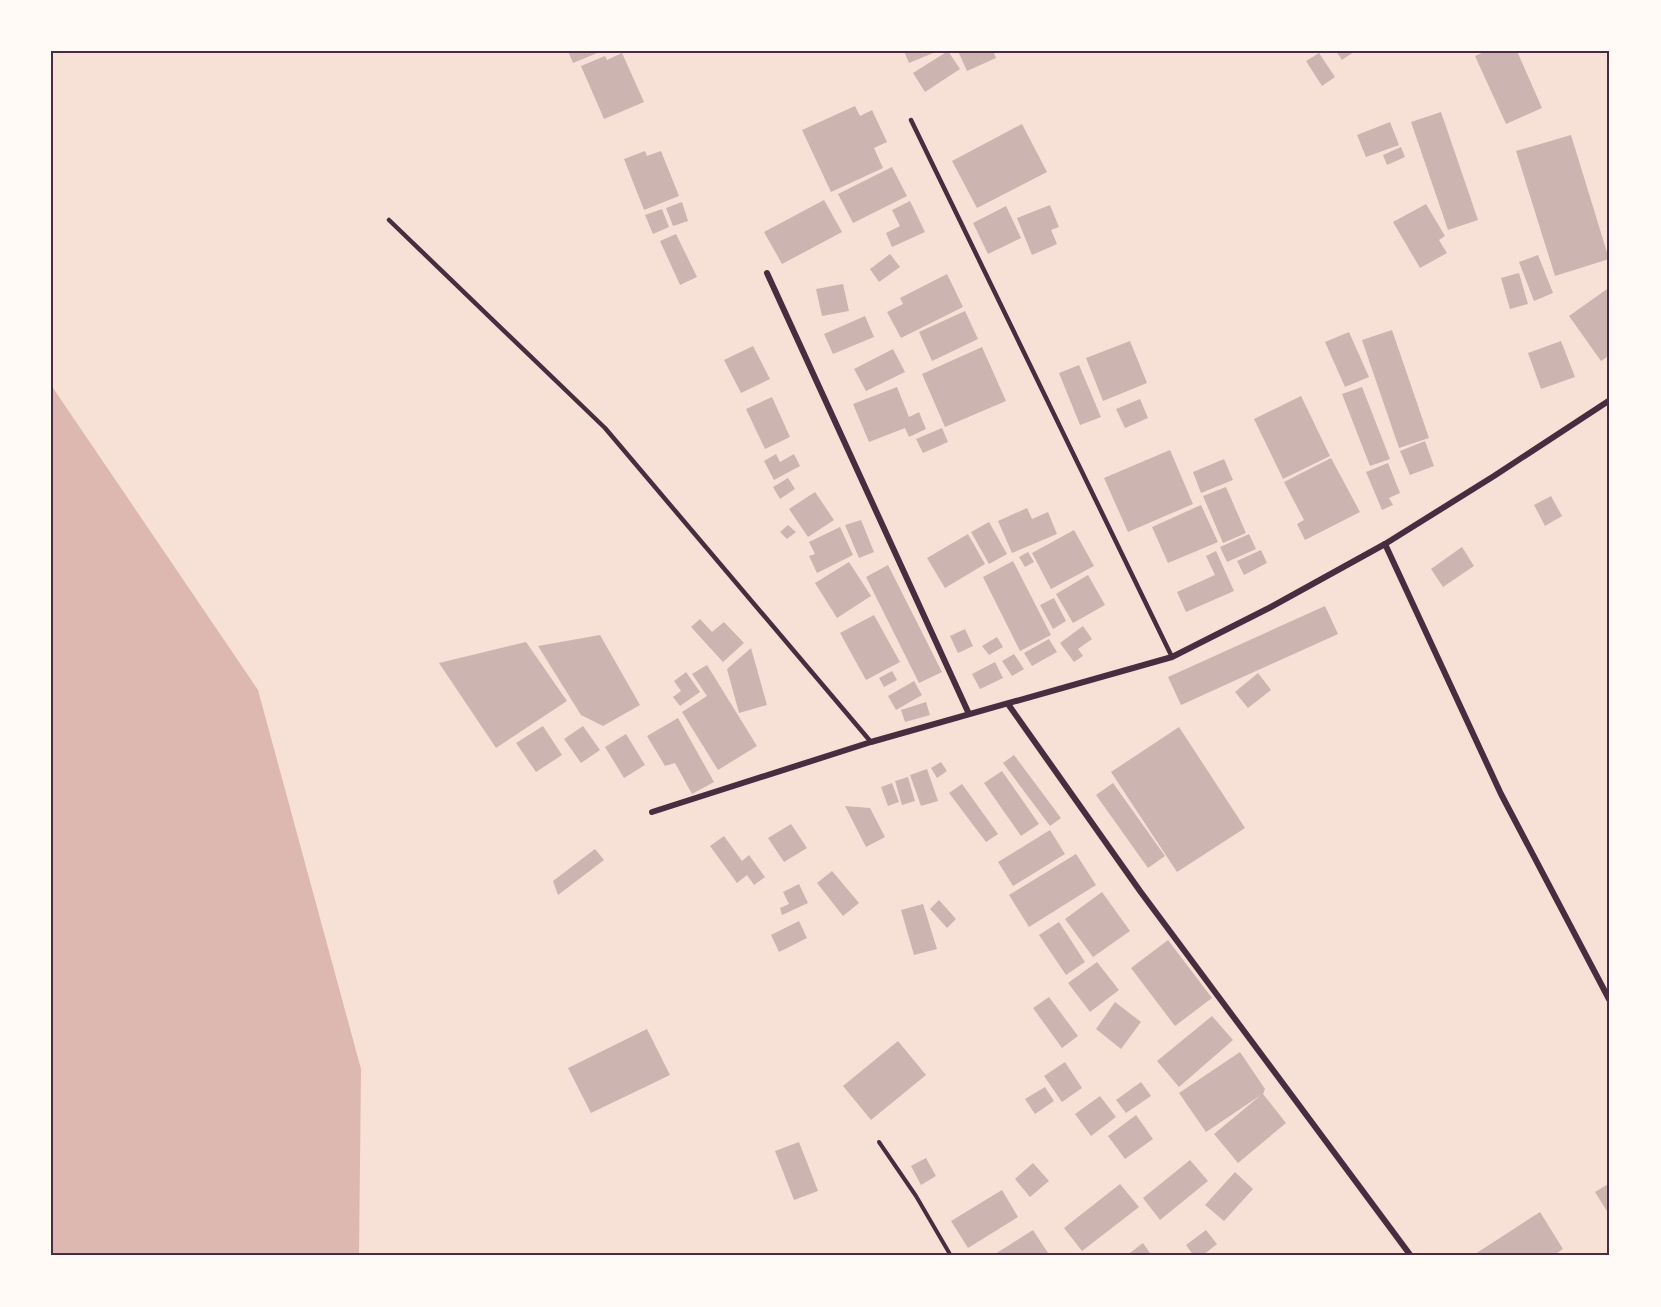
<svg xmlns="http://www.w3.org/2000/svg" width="1661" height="1307" font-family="'Archivo Narrow',sans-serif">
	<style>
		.water { fill: #dcb8b0 }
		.building { fill: #ccb4b1 }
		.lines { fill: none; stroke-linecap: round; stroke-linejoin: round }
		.path { stroke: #4a2c40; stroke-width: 4 }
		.service { stroke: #4a2c40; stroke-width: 4.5 }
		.minor { stroke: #4a2c40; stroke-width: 6 }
		.neatline { fill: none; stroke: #4a2c40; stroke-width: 2 }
	</style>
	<rect width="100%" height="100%" fill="#f7e1d7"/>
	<!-- water -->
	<polygon class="water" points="51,385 258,690 361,1069 359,1256 51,1256"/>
	<!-- building -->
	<g class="building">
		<polygon points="568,51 602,51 573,63"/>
		<polygon points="904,51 938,51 909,63"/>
		<polygon points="948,51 960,69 925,92 913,73"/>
		<polygon points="958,51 993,51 996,58 967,71"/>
		<polygon points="1336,51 1355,51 1342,60"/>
		<polygon points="1486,51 1517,51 1542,108 1506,124 1475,56"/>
		<polygon points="622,53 644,102 604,119 581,66 605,56 607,60"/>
		<polygon points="1319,53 1335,77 1322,86 1306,61"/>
		<polygon points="855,106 860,116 872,110 887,142 874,148 883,168 831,192 802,130"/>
		<polygon points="1441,112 1478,220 1448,230 1411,122"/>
		<polygon points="1390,122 1399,145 1366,157 1357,135"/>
		<polygon points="1022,124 1047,172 977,208 952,161"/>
		<polygon points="1571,135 1609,259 1555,276 1516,151"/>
		<polygon points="1401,147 1405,157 1387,165 1383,155"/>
		<polygon points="645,151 647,156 661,151 679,196 644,210 624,159"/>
		<polygon points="892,167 907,196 853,223 838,194"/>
		<polygon points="824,200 842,232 782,264 764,232"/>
		<polygon points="910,201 925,232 892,247 886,233 900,226 892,210"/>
		<polygon points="682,202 688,221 673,226 666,208"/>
		<polygon points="1426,204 1445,236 1439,240 1447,253 1420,268 1393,222"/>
		<polygon points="1050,205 1059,227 1051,230 1057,244 1032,255 1017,218"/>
		<polygon points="1006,206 1021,238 988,254 973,223"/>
		<polygon points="662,209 669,227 653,234 645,215"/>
		<polygon points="676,234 697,277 680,285 660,241"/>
		<polygon points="890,254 900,267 879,282 870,269"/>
		<polygon points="1538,255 1553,293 1534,301 1519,262"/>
		<polygon points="1519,273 1528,304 1510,309 1501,278"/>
		<polygon points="947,274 963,307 901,338 887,312 903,304 900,298"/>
		<polygon points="843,284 849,311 822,316 816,289"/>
		<polygon points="1610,287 1610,355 1601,361 1569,316"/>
		<polygon points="965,311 978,339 932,361 919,332"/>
		<polygon points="865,316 874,337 833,354 824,334"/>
		<polygon points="1392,330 1429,438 1399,448 1362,340"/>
		<polygon points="1349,332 1369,377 1345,387 1325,342"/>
		<polygon points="1130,341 1147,383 1103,401 1086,358"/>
		<polygon points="1561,341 1575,377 1541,389 1528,353"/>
		<polygon points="753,346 770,379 741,393 724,360"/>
		<polygon points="982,347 1006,401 945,427 922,374"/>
		<polygon points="893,349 905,372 866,391 854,369"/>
		<polygon points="1079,365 1101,417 1080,425 1059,373"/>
		<polygon points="897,387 909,417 919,412 926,429 909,437 905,428 869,442 853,404"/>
		<polygon points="1362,387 1390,459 1370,466 1342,394"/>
		<polygon points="1301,396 1330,456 1283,479 1254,419"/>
		<polygon points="772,397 790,437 765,449 746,409"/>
		<polygon points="1140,399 1148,418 1125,428 1116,409"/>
		<polygon points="942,428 948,442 923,453 916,439"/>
		<polygon points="1425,441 1434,466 1410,475 1400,451"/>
		<polygon points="1170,450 1193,504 1128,532 1104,478"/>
		<polygon points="776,454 780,462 794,454 800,466 774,480 764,461"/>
		<polygon points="1331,458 1360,512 1305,540 1297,524 1304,520 1284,482"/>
		<polygon points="1224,459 1233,480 1201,493 1193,472"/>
		<polygon points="1388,463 1400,493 1389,498 1393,505 1382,510 1366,472"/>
		<polygon points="788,478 795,489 780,499 773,487"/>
		<polygon points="1226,487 1246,533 1223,543 1203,496"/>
		<polygon points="815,492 834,520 808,537 789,509"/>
		<polygon points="1551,496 1562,516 1545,526 1534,505"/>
		<polygon points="1201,505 1218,542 1168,563 1152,527"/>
		<polygon points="1027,508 1032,519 1048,512 1057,534 1012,553 998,521"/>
		<polygon points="861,520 874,552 859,558 845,525"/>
		<polygon points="989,522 1007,554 989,564 971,532"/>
		<polygon points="788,525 796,532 787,539 780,532"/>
		<polygon points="840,527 853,555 817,573 809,556 815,554 809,542"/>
		<polygon points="1074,530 1094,566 1051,589 1032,553"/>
		<polygon points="968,534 985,564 945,588 927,558"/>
		<polygon points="1249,534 1256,549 1227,562 1220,547"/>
		<polygon points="1462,547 1474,566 1443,587 1431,569"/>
		<polygon points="1261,550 1267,563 1244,575 1237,561"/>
		<polygon points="1216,551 1234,591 1186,612 1177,592 1215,575 1206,556"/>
		<polygon points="1028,552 1034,562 1025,567 1019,557"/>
		<polygon points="1013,561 1051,635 1020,651 983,577"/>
		<polygon points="849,562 871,596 837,618 815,583"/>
		<polygon points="888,565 942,672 919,683 866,577"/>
		<polygon points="1088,575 1105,605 1073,623 1056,594"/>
		<polygon points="1054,598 1066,621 1053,629 1040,605"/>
		<polygon points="1325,606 1338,634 1181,705 1168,677"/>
		<polygon points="874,615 900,662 866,680 840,633"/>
		<polygon points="700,619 712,632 724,622 744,643 723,662 691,627"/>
		<polygon points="1083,626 1092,639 1078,649 1083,656 1074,662 1060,643"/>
		<polygon points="965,629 973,646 958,653 950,636"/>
		<polygon points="600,635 640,705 603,726 581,715 538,646"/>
		<polygon points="997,637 1003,647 989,655 982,646"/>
		<polygon points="1049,639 1057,652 1032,666 1024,653"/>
		<polygon points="526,642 567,701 496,748 439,663"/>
		<polygon points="751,648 767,705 739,713 727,669"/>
		<polygon points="1014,654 1024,669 1012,676 1002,661"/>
		<polygon points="995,662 1003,678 980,689 972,674"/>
		<polygon points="707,665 757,746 718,770 682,712 707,696 692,674"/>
		<polygon points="892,671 897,680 884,687 879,678"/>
		<polygon points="686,672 700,692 680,706 673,697 681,691 674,681"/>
		<polygon points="1258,673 1271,690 1248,708 1235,692"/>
		<polygon points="914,681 922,695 896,710 888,696"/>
		<polygon points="926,702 930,715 905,722 901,710"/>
		<polygon points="678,718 714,782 692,794 675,763 665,766 647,736"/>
		<polygon points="543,726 562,755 536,772 516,743"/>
		<polygon points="583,726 600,750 581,763 564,739"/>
		<polygon points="1179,727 1245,828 1177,872 1111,772"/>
		<polygon points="626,734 645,765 624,778 605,747"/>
		<polygon points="1014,755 1061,818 1050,826 1003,763"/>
		<polygon points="941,762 947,771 937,778 931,768"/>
		<polygon points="927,769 938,801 921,806 910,775"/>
		<polygon points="1002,771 1039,824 1021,836 984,783"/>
		<polygon points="908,777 915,801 902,805 895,781"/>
		<polygon points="892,783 899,802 888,806 881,787"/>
		<polygon points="1113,783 1165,856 1148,868 1096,795"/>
		<polygon points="962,784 998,834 986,842 949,793"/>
		<polygon points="845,806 870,808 885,837 866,847"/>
		<polygon points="791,824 807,848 784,862 768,838"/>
		<polygon points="1050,830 1065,854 1013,886 998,862"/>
		<polygon points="724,836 742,861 749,855 765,877 754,885 747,875 737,883 710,846"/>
		<polygon points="595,849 604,860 558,895 553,881"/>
		<polygon points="1076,854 1096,885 1029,927 1009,895"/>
		<polygon points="832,871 859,903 843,916 817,883"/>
		<polygon points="799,884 808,903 782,915 780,908 789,904 783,892"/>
		<polygon points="1102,892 1130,931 1093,957 1065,919"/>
		<polygon points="939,900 956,919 947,928 930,909"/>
		<polygon points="923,904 937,949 914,955 901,910"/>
		<polygon points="799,921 807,938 779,952 771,935"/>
		<polygon points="1059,922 1085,962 1066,975 1039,935"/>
		<polygon points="1168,940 1212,998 1175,1026 1131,968"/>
		<polygon points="1097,962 1119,990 1090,1012 1068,983"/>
		<polygon points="1049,997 1078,1036 1062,1048 1033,1008"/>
		<polygon points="1115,1002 1141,1022 1121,1049 1096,1029"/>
		<polygon points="1212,1016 1233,1040 1179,1087 1157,1061"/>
		<polygon points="647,1029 670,1075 591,1113 568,1068"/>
		<polygon points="898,1041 926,1075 871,1120 843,1086"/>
		<polygon points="1240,1052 1265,1089 1263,1094 1286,1123 1238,1163 1214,1134 1261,1095 1206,1132 1179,1093"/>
		<polygon points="1065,1062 1082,1088 1062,1102 1044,1076"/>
		<polygon points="1141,1082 1151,1096 1126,1113 1116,1100"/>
		<polygon points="1045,1087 1054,1101 1035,1114 1025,1099"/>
		<polygon points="1100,1096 1116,1117 1091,1136 1075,1114"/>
		<polygon points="1136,1115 1153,1139 1125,1159 1108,1136"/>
		<polygon points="799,1142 818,1191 794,1200 775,1151"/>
		<polygon points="926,1158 936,1176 921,1185 911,1166"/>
		<polygon points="1190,1160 1208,1181 1160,1220 1143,1198"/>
		<polygon points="1033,1163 1049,1181 1030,1197 1015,1179"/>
		<polygon points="1235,1172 1253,1189 1224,1221 1205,1205"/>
		<polygon points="1610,1183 1610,1216 1595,1192"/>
		<polygon points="1120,1184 1139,1207 1082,1251 1064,1228"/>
		<polygon points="1002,1190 1018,1217 968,1248 951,1221"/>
		<polygon points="1540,1212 1563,1249 1553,1256 1472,1256"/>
		<polygon points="1033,1230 1050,1256 992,1256"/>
		<polygon points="1206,1230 1217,1244 1202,1256 1194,1256 1186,1245"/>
		<polygon points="1143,1243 1152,1256 1126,1256"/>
	</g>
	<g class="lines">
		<!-- path -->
		<polyline class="path" points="879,1142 916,1196 951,1256"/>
		<!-- service -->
		<g class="service">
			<polyline points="911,120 1172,657"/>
			<polyline points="389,220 605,428 871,742"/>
		</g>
		<!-- minor -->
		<g class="minor">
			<polyline points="767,273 969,714"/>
			<polyline points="1385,544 1501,794 1610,1001"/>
			<polyline points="1008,704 1140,891 1411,1256"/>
			<polyline points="652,812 871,742 1172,657 1269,608 1385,544 1494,476 1610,400"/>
		</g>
	</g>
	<!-- border -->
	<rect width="1661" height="1307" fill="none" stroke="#fffaf5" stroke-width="105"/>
	<rect x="52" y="52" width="1556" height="1202" class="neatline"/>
</svg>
